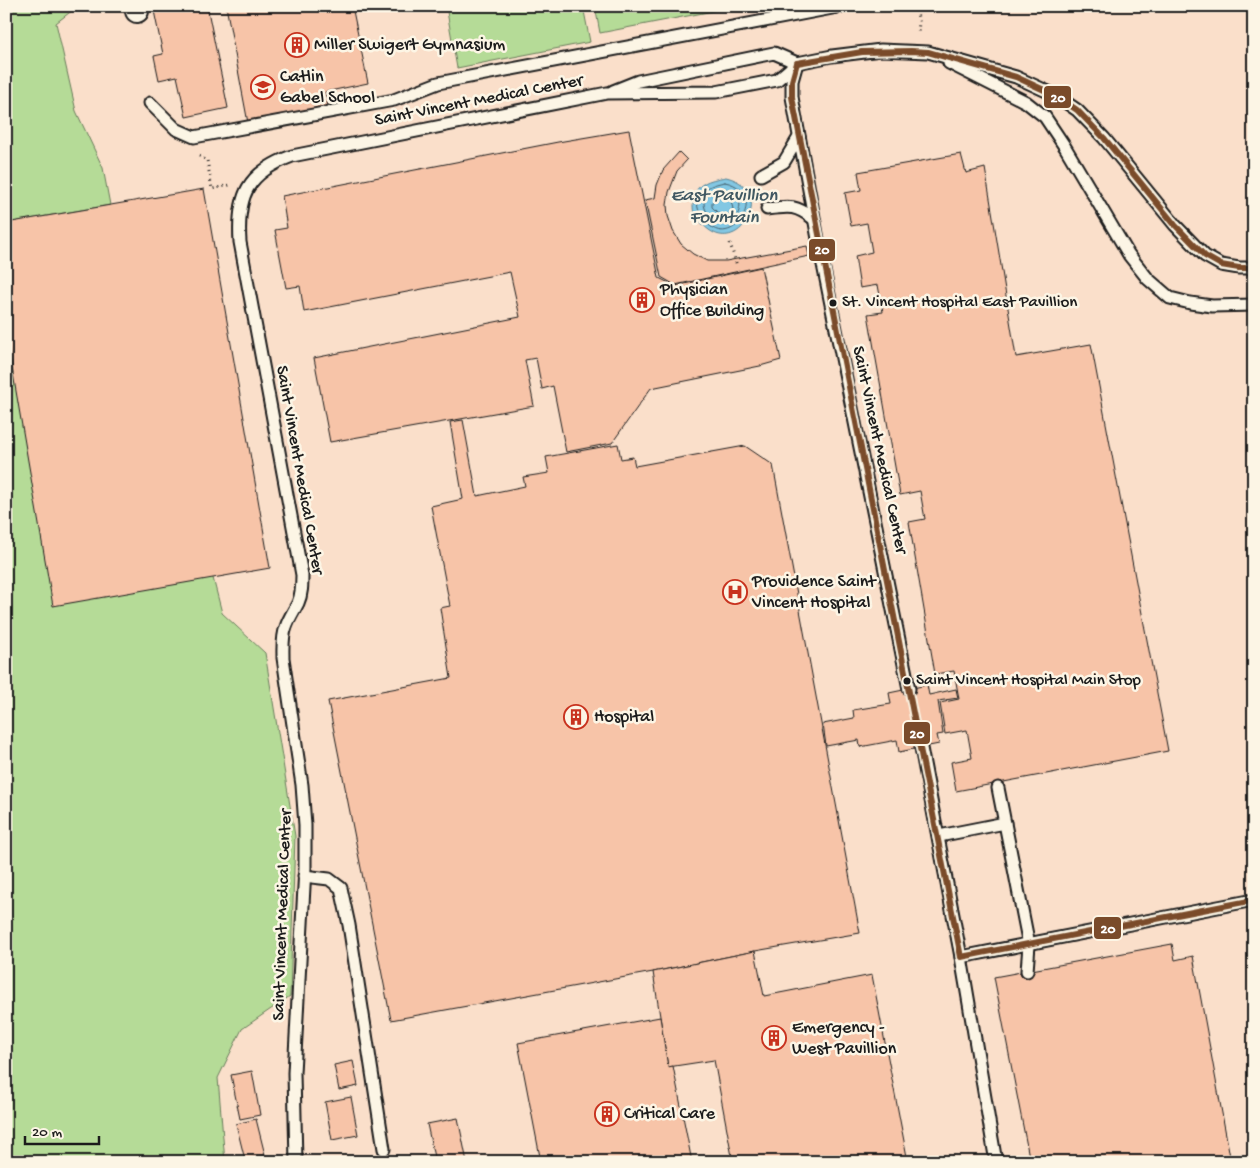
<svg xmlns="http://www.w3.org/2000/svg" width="1260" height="1168" font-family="'Gochi Hand',sans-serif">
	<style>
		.built { fill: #fadfca }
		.green { fill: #b5db97; stroke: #687c5a }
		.water { fill: #82c7e3; stroke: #598393 }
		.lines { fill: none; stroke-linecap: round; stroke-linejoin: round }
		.shore { stroke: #45606c; stroke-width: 1 }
		.building { fill: #f7c4a8; stroke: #1c1c1c }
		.lane-casing { stroke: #1c1c1c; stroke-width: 15 }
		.street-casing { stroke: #1c1c1c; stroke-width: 26 }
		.path { stroke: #1c1c1c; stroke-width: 3; stroke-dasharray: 1 4; stroke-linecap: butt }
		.lane { stroke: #fcf5e5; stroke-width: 11 }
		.street { stroke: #fcf5e5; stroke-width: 22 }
		.bus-1-casing { stroke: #fcf5e5; stroke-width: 10 }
		.bus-1 { stroke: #7a4b2a; stroke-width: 6 }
		.bus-dot { fill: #1c1c1c; stroke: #fcf5e5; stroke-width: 2 }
		.labels { text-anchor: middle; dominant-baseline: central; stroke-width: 5; stroke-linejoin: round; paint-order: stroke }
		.bus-label { font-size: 17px; fill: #1c1c1c; stroke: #fcf5e5; text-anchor: start }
		.poi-label { font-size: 18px; fill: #1c1c1c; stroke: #fcf5e5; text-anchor: start }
		.street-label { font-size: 18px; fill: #1c1c1c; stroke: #fcf5e5 }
		.water-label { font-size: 19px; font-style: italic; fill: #405862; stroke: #fcf5e5 }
		.line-badge { stroke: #fcf5e5; stroke-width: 2 }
		.badge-label { font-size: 14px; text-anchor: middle; font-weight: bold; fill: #fff }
	</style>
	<rect width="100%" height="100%" fill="#fbebd9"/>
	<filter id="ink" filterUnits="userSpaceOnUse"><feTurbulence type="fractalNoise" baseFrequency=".02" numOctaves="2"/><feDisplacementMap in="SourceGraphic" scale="10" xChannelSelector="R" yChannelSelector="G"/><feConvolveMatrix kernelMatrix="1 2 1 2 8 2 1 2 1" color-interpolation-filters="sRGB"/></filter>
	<g filter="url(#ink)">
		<!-- built -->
		<polygon class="built" points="6,6 1254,6 1254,1162 225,1162 218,1078 242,1029 290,996 295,836 265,653 222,613 6,333 6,223 110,205"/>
		<!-- green -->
		<g class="green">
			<polygon points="6,6 78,6 56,23 76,111 103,168 110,205 6,223"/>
			<polygon points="446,6 583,6 590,42 457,68"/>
			<polygon points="595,6 739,6 600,33"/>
			<polygon points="6,333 213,578 222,613 265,653 295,836 290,996 242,1029 218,1078 225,1162 6,1162"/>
		</g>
		<!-- water -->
		<path class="water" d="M726,177C782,190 733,271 697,217C693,212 693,210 693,203C694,183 709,180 726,177Z"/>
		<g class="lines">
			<!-- shore -->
			<g class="shore">
				<path d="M725,182C771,191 732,255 705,221C688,199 701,186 725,182Z"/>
				<path d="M725,189C758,196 729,245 708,214C697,197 711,191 725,189Z"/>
				<polygon points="725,196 731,201 733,209 728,215 721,216 712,207 712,202 717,198"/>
			</g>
		</g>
		<!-- building -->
		<g class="building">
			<polygon points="153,6 207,6 228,108 186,117 177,76 159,80 154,56 163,54"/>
			<polygon points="226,6 352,6 368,83 325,92 328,107 248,123"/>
			<polygon points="629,130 659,278 675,286 761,267 781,360 760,366 651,388 612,443 566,452 553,386 542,389 536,358 525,360 534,406 330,442 314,358 520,317 510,272 304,312 300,286 286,288 275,230 287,228 282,196 558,142"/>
			<polygon points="679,152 687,160 677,171 669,192 667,205 668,216 673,231 681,244 693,254 707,261 726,261 807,246 809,256 675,285 661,277 645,200 655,198 657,185 663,170"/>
			<polygon points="961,154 966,173 985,168 1016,357 1091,344 1168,751 956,791 951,762 972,758 967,730 945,734 940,703 959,699 954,671 935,674 909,522 925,519 920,491 900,495 868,314 883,312 878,285 860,288 855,256 872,252 867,223 851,226 845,193 861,190 858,172"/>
			<polygon points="204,189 270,568 53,606 6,333 6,223"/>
			<polygon points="463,420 477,496 525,486 523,477 549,473 546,457 618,444 621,459 633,457 635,466 745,446 773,465 860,933 755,951 653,972 391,1020 328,701 451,678 440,608 450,606 431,506 463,499 450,422"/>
			<polygon points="927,685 929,695 956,689 958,698 938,701 943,734 937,735 939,744 899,752 897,740 860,747 859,740 826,746 823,724 854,718 853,710 891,704 889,693"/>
			<polygon points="1172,944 1175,960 1193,956 1231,1162 1030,1162 994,977"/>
			<polygon points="755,951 764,996 872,975 908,1162 733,1162 714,1060 668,1067 653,972"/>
			<polygon points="660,1017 668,1067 673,1066 692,1162 541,1162 518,1043"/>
			<polygon points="353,1061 358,1086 339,1090 334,1065"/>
			<polygon points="252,1071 260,1115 240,1119 231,1075"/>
			<polygon points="351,1097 358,1135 332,1140 325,1102"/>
			<polygon points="458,1118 467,1162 435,1162 427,1124"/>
			<polygon points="256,1119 265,1155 245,1160 236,1124"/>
		</g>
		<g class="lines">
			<defs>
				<g id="lane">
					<polyline points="797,63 792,81 792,97 820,250 909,689"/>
					<polyline points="949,63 1026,102 1045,117 1065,147 1129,255 1148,279 1170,298 1190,303 1212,306 1254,305"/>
					<polyline points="613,91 638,81 774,53 797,63"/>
					<polyline points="150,103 176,129 194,137 394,100 438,83 843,6"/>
					<polyline points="761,175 784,162 799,137"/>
					<path d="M767,209C790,206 796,205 814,219"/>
					<polyline points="921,748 961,957 996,1162"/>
					<polyline points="998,788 1029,945 1027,971"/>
					<polyline points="939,836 1005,823"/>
					<polyline points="304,876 329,879 341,888 349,925 384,1149"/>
					<polyline points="961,957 1254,900"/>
					<path d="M296,1162L294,1073L305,868V825L302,785L283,658C283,648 282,637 286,627C289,618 294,611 298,603C302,594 302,585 302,575L240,242C237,195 247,173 292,156L607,93L716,92L777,80L797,63L832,56L881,50L928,52L1016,77L1055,95L1077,110L1104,138L1175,225L1205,256L1221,265L1239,268H1254"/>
				</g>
				<polyline id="street" points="136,6 137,11"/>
			</defs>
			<!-- lane casing -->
			<use href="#lane" class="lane-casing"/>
			<!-- street casing -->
			<use href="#street" class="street-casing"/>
			<!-- path -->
			<g class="path">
				<polyline points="915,6 919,21 918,35"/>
				<polyline points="199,156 207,160 212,189 230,185"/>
				<polyline points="730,243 737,266"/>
			</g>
			<!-- lane -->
			<use href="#lane" class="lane"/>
			<!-- street -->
			<use href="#street" class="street"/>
			<defs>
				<g id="bus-1">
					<polyline points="797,63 792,81 792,97 961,957"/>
					<polyline points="797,63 862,52 911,51 928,52 1016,77 1055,95 1077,110 1104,138 1175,225 1205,256 1221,265 1239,268 1254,268"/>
					<polyline points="961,957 1254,900"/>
				</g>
			</defs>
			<!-- bus-1 casing -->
			<use href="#bus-1" class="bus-1-casing"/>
			<!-- bus-1 -->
			<use href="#bus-1" class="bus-1"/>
		</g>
	</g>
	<!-- icons -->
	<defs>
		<symbol id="building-ring" viewBox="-11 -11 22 22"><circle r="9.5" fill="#fcf5e5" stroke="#c8321e" stroke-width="1.5"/><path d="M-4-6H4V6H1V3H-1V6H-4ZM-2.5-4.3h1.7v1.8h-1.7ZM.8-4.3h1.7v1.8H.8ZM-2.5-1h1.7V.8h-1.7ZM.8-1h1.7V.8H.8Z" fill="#c8321e"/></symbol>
		<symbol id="school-ring" viewBox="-11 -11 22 22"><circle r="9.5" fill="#fcf5e5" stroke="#c8321e" stroke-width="1.5"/><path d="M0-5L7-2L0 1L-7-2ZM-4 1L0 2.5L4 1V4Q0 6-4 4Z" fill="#c8321e"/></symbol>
		<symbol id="hospital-ring" viewBox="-11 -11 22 22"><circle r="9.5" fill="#fcf5e5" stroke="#c8321e" stroke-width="1.5"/><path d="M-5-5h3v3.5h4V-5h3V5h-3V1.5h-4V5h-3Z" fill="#c8321e"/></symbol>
	</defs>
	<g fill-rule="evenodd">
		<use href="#building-ring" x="283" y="31" width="28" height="28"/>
		<use href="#school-ring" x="249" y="73" width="28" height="28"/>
		<use href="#building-ring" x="628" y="286" width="28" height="28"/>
		<use href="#hospital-ring" x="721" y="578" width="28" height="28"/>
		<use href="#building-ring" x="562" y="703" width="28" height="28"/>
		<use href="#building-ring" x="760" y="1024" width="28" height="28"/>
		<use href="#building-ring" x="593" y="1100" width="28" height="28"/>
	</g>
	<!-- markers -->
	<g class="bus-dot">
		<circle cx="833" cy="303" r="4.5"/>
		<circle cx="907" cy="681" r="4.5"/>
	</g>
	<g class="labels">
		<!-- bus labels -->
		<g class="bus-label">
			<text x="842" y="303">St. Vincent Hospital East Pavillion</text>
			<text x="916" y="681">Saint Vincent Hospital Main Stop</text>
		</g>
		<!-- poi labels -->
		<g class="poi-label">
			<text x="314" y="45">Miller Swigert Gymnasium</text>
			<text x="280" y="77">Catlin<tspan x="280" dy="21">Gabel School</tspan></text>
			<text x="660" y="290">Physician<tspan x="660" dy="21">Office Building</tspan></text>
			<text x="752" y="582">Providence Saint<tspan x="752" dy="21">Vincent Hospital</tspan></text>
			<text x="594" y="717">Hospital</text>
			<text x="792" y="1028">Emergency -<tspan x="792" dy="21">West Pavillion</tspan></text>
			<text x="624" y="1114">Critical Care</text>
		</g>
		<!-- street labels -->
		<g class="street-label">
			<text transform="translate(479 101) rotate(-11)">Saint Vincent Medical Center</text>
			<text transform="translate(879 450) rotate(78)">Saint Vincent Medical Center</text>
			<text transform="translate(299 470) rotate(80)">Saint Vincent Medical Center</text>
			<text transform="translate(283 915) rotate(-88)">Saint Vincent Medical Center</text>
		</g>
		<!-- water labels -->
		<g class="water-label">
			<text x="724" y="196">East Pavillion<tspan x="724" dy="22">Fountain</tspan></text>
		</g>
	</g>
	<g class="line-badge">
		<rect x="1043" y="85" width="29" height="24" rx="5" fill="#7a4b2a"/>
		<rect x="808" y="238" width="28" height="24" rx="5" fill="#7a4b2a"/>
		<rect x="903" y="721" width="28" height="24" rx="5" fill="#7a4b2a"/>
		<rect x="1093" y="916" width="29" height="24" rx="5" fill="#7a4b2a"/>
	</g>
	<g class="badge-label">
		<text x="1058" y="102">20</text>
		<text x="822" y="254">20</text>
		<text x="917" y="738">20</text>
		<text x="1108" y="933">20</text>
	</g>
	<!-- margin -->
	<rect width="1260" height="1168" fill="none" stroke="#fcf5e5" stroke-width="25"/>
	<rect x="12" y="12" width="1235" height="1143" fill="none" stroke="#1c1c1c" stroke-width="2" filter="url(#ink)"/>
	<!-- scale -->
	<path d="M25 1136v8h74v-8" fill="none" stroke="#1c1c1c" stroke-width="2.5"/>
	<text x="32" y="1136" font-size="15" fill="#1c1c1c" stroke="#fcf5e5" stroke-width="4" paint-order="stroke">20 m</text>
</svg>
